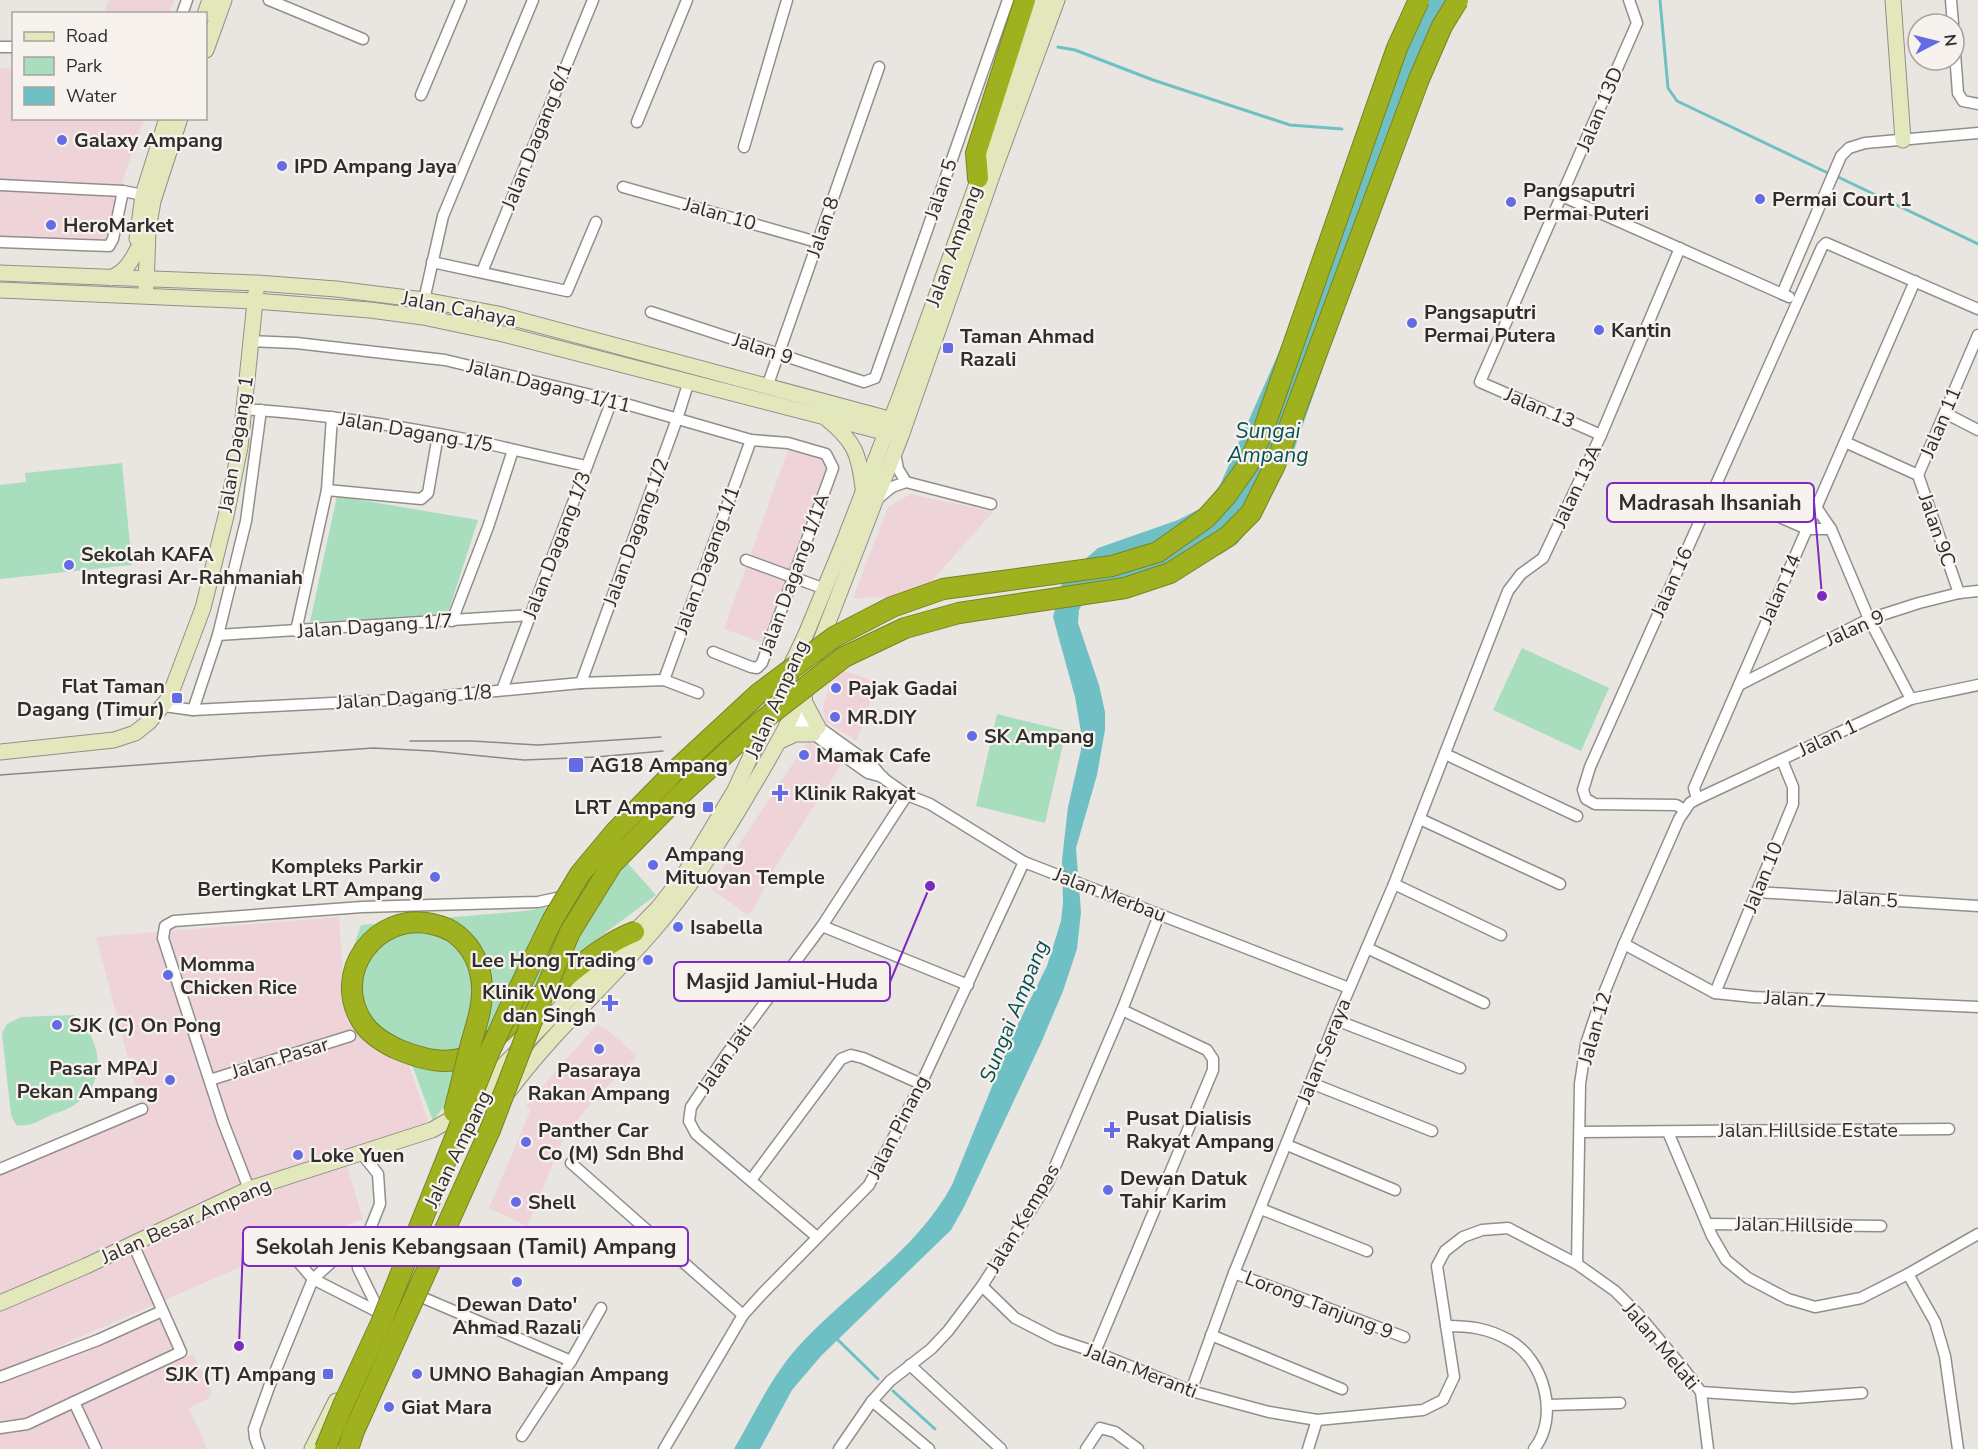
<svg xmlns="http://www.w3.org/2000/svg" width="1978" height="1449" font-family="'Nunito Sans',sans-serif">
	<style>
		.commercial { fill: #eed4d9 }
		.green { fill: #a8debd }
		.water { fill: #6fc0c4 }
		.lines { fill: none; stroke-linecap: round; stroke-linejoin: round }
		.stream { stroke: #6fc0c4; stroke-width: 3 }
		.street-casing { stroke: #938e8a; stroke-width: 13 }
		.secondary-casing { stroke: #938e8a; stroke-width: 17 }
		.highway-casing { stroke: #788324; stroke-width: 22 }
		.street { stroke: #fff; stroke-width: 10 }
		.secondary { stroke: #e2e8bc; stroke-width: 15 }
		.highway { stroke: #9fb11f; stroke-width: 20 }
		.tram { stroke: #8b8885; stroke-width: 1.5 }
		.highway-bridge-casing { stroke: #788324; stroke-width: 22; stroke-linecap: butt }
		.highway-bridge { stroke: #9fb11f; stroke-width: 20 }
		.poi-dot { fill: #636ce4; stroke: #f7f2ed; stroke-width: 2 }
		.labels { text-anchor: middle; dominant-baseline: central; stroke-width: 4.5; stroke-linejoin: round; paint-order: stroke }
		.street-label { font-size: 20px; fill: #302e2c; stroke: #f7f2ed }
		.poi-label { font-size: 20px; font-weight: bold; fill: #302e2c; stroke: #f7f2ed; text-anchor: start }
		.water-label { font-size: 21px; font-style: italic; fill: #045154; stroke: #f7f2ed }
		.leader { fill: none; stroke: #7b2cbf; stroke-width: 2 }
		.callout-dot { fill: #7b2cbf; stroke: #f7f2ed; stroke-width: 2 }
		.callout { fill: #f7f2ed; stroke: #7b2cbf; stroke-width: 2 }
		.callout-label { font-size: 21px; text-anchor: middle; font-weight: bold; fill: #302e2c }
	</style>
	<rect width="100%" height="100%" fill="#e9e5e0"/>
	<!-- commercial -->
	<g class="commercial">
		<polygon points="109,0 174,0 169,13 104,13"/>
		<polygon points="0,68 13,69 14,118 144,119 118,194 110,237 106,243 0,238"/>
		<polygon points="789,447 823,457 829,468 767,644 724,629"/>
		<polygon points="911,494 993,512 917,597 853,598 888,507"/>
		<polygon points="836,668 877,682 857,741 826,722 823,706"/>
		<polygon points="808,741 841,765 778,862 752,912 746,914 710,888"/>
		<polygon points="339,917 343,975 354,1024 371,1047 409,1065 433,1135 346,1162 363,1219 286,1247 0,1372 0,1169 140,1103 96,937"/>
		<polygon points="597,1024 609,1031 637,1056 586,1109 564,1138 527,1226 489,1208 531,1109 526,1106"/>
		<polygon points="161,1315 184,1355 194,1356 212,1393 208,1399 189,1408 207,1449 0,1449 0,1378"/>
	</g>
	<!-- green -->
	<g class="green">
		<polygon points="122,463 132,565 0,579 0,485 26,482 25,473"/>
		<polygon points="337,496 478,520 447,616 310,622"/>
		<polygon points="1522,648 1609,688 1581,751 1493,710"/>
		<polygon points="997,714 1066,731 1045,823 976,806"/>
		<polygon points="614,848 656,895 537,984 433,1121 412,1065 371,1040 350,957 361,925 525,911 574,903"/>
		<path d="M74,1015C101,1037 109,1080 77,1103C70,1109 59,1112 51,1115C39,1121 30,1127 16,1125L11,1115L2,1033L7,1024L21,1017Z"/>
	</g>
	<!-- water -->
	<path class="water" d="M1410,0H1459L1429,67L1294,450L1262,513L1237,544L1221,554L1186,570L1090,600L1082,604L1079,610L1078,623L1099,685L1105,712V730L1097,775L1076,848L1081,912L1077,949L1063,991L1041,1043L964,1207L951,1230L821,1356L792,1390L760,1449H734C754,1415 771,1377 797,1348C847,1292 916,1252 952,1185L1015,1030L1047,966L1061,921L1063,903L1062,860L1068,807L1081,750V732L1075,697L1053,617L1063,579L1098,548L1178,520L1203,507L1220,485L1365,158Z"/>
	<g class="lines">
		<!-- stream -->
		<g class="stream">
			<polyline points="1660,0 1668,88 1677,101 1830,174"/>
			<polyline points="1058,47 1075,50 1153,80 1290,125 1342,129"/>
			<polyline points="1836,176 1978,244"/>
			<polyline points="837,1339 878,1379"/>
			<polyline points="893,1391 935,1429"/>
		</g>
		<defs>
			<g id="street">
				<polyline points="269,0 363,39"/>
				<polyline points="1951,0 1953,24"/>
				<polyline points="182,14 187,0"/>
				<polyline points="1954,40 1958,93 1963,101 1978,104"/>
				<polyline points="0,47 14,47"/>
				<polyline points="421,95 461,0"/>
				<polyline points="637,122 687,0"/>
				<polyline points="744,147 787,0"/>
				<polyline points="0,185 123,191 143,195"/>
				<polyline points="623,187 817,242"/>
				<polyline points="1562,196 1789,297"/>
				<polyline points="0,242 109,246 113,239 123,191"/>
				<polyline points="432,262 567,291 596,222"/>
				<polyline points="482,272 593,0"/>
				<polyline points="1782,294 1841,156 1849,148 1865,143 1978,133"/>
				<polyline points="424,300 443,216 533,0"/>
				<polyline points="651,312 864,382 875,378 1008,0"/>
				<polyline points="251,341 296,343 445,360 612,400 751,440 788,443 826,454 833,468 762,663 757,668 751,667 713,652"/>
				<polyline points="767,387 879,67"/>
				<path d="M243,409C320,414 396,425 470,440C509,448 548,458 587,466"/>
				<polyline points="1945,413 1978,430"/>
				<polyline points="1601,435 1480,382 1637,23 1629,0"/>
				<polyline points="1845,442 1918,475 1959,593"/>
				<polyline points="895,453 898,469 906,482 991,504"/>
				<polyline points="1918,475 1978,335"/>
				<polyline points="1715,489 1807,529 1831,529"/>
				<polyline points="327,490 421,499 428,493 438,435"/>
				<polyline points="876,500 892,487 906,482"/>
				<polyline points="1816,507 1831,529 1869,619 1911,699"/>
				<polyline points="746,560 825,589"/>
				<polyline points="452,621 488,527 513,450"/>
				<polyline points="296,631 327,490 332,417"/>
				<polyline points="218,635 531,615"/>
				<polyline points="664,680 751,440"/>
				<polyline points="581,683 677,419 689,381"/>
				<polyline points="1739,685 1869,619 1919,603 1959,593 1978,591"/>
				<polyline points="502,690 612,400"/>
				<polyline points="164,706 193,710 411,699 581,683 664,680 698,693"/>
				<polyline points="193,710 218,635 246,521 261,410"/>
				<polyline points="793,713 802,715 873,766 883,778 907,795 930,804 1024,862 1349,988"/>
				<polyline points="793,713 797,722 813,734 868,773 883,777"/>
				<polyline points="1445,754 1577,816"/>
				<polyline points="1697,799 1694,788 1915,281"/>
				<polyline points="1685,810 1676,805 1595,804 1586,799 1583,790 1590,767 1822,247 1826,243 1978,309"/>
				<polyline points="1420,819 1560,884"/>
				<polyline points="1394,884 1501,935"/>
				<polyline points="1757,892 1978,906"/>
				<polyline points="822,926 968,985"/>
				<polyline points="1624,944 1715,993 1753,997 1978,1007"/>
				<polyline points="1367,948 1484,1003"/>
				<polyline points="1715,993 1793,804 1793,787 1782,760"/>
				<polyline points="1336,1020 1460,1068"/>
				<polyline points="210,1080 350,1036"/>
				<polyline points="1311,1083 1432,1131"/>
				<polyline points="1580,1132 1949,1129"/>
				<polyline points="1668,1132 1712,1236 1726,1260 1748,1278 1788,1299 1815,1307 1861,1298 1908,1274 1978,1234"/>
				<polyline points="1287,1145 1395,1190"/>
				<polyline points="361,1153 378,1174 380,1204 359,1257 358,1268 380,1313"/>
				<polyline points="571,1163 743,1315"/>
				<polyline points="0,1169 142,1109"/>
				<polyline points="751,1180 841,1059 851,1055 863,1058 921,1084"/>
				<polyline points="249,1189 223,1122 163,938 165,926 174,921 362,907 538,902 561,897 566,893"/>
				<polyline points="1261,1209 1367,1251"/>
				<polyline points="1707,1224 1881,1226"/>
				<polyline points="817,1237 696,1134 689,1121 691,1107 726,1055 822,926 907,795"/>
				<polyline points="288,1250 313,1279 380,1313"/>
				<polyline points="1577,1264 1580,1084 1586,1044 1598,1008 1624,944 1679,819 1690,803 1697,799 1911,699 1978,685"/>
				<polyline points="1234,1273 1404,1337"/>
				<polyline points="1908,1274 1935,1322 1945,1356 1958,1449"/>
				<polyline points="982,1286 1015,1318 1056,1339 1095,1352 1191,1391 1269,1412 1317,1420 1423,1410 1443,1400 1454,1377 1437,1266 1445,1251 1463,1237 1482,1230 1508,1228 1577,1264 1615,1291 1637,1313 1683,1368 1701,1392 1708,1449"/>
				<polyline points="412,1293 571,1361"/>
				<path d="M1446,1326C1470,1326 1487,1328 1509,1340C1544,1359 1560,1417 1534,1449"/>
				<polyline points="1211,1335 1342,1389"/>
				<polyline points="1095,1352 1213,1070 1213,1059 1207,1050 1122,1010"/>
				<polyline points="910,1365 1001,1449"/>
				<polyline points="0,1377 98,1340 162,1311"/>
				<polyline points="1191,1391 1234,1273 1336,1020 1394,884 1508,591 1521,574 1543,558 1601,435 1680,248"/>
				<polyline points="1701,1392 1793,1398 1862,1393"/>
				<polyline points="872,1401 929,1449"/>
				<polyline points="74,1402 96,1449"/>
				<polyline points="1548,1405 1620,1403"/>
				<polyline points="0,1428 27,1424 181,1352 133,1244"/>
				<polyline points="522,1436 571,1361 601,1308"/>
				<polyline points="259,1449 255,1438 254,1429 269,1387 313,1279 336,1258 351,1252 365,1238"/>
				<polyline points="664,1449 743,1315 762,1294 869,1185 921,1084 1024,862"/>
				<polyline points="839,1449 872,1401 890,1381 931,1349 948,1331 982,1286 1048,1183 1122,1010 1159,915"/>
				<polyline points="1086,1449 1100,1428 1115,1432 1138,1449"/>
				<polyline points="1308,1449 1317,1420"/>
			</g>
			<g id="secondary">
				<polyline points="1893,0 1903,140"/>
				<polyline points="205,14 210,0"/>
				<polyline points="206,50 224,0"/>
				<polyline points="137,239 143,195 167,118"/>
				<polyline points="0,273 257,283 336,289 424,300 498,314 900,422"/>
				<path d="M111,278C125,271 130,264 137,250"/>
				<polyline points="146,287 148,230 153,201 180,118"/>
				<polyline points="0,290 255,301 370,310 423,317 503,334 895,435"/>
				<path d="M827,419C854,441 859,453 863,488"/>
				<polyline points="803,690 805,703 818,727"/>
				<polyline points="780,741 795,734 813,734"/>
				<polyline points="0,752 114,740 135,733 149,722 169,698 203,608 226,516 240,447 256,292"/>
				<path d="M509,1091C552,1033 605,986 653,931C691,887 722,839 751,789C766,764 781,739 793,713L875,501L901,436L994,170L1057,0"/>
				<polyline points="474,1108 495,1074 658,908 684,875 735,790 767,721 776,697 806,634 843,544 901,394 1043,0"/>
				<polyline points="0,1303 86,1266 249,1189 432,1130 467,1110"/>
				<polyline points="312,1449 336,1401"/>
			</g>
			<g id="highway">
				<polyline points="978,178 976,153 1025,0"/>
				<path d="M395,1048C468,1080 483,1048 532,1002C542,993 554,985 565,977C587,960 608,942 634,932"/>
			</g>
		</defs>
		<!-- street casing -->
		<use href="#street" class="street-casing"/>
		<!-- secondary casing -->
		<use href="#secondary" class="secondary-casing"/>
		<!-- highway casing -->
		<use href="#highway" class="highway-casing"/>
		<!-- street -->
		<use href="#street" class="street"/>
		<!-- secondary -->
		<use href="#secondary" class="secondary"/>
		<!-- highway -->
		<use href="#highway" class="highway"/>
		<!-- tram -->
		<g class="tram">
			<polyline points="410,741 472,741 538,745 661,737"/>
			<polyline points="0,775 373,748 432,751 524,760 596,757 663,751"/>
		</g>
		<defs>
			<g id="highway-bridge">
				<path d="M395,1048C383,1042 370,1034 363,1023C330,974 376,911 432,924C441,926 450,929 457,935C473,948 481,966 482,987C483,1005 477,1023 472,1040C466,1064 460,1088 454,1112"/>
				<polyline points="325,1449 344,1403 381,1323 488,1055 511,1005 552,921 580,874 615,832 678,768 758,694 834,637 892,607 943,589 1112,566 1158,552 1206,518 1226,496 1248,465 1263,431 1397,48 1419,0"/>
				<polyline points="348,1449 354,1431 490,1130 529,1028 570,932 612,864 680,795 759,723 844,657 905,628 959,613 1125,588 1170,573 1227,537 1251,513 1275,465 1419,79 1442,26 1458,0"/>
			</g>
		</defs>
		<!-- highway-bridge casing -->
		<use href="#highway-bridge" class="highway-bridge-casing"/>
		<!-- highway-bridge -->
		<use href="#highway-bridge" class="highway-bridge"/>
	</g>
	<!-- markers -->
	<g class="poi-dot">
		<circle cx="62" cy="140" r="6"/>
		<circle cx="282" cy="166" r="6"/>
		<circle cx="1760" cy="199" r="6"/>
		<circle cx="1511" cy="202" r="6"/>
		<circle cx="51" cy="225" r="6"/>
		<circle cx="1412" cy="323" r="6"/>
		<circle cx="1599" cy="330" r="6"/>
		<rect x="942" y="342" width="12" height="12" rx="3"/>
		<circle cx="69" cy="565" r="6"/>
		<circle cx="836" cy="688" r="6"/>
		<rect x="171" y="692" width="12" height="12" rx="3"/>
		<circle cx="835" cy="717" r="6"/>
		<circle cx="972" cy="736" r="6"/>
		<circle cx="804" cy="755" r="6"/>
		<rect x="568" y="757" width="16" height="16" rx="3"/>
		<path d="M777 784h6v6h6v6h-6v6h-6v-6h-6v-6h6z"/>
		<rect x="702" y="801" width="12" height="12" rx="3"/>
		<circle cx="653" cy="865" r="6"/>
		<circle cx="435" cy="877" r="6"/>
		<circle cx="678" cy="927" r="6"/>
		<circle cx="648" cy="960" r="6"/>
		<circle cx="168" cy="975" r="6"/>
		<path d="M607 994h6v6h6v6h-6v6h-6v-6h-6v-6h6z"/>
		<circle cx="57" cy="1025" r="6"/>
		<circle cx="599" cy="1049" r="6"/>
		<circle cx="170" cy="1080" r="6"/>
		<path d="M1109 1121h6v6h6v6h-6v6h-6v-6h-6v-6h6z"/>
		<circle cx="526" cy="1142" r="6"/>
		<circle cx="298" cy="1155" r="6"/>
		<circle cx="1108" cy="1190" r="6"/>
		<circle cx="516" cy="1202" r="6"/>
		<circle cx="517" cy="1282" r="6"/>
		<rect x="322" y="1368" width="12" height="12" rx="3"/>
		<circle cx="417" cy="1374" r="6"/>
		<circle cx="389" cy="1407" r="6"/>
	</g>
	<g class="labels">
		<!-- street labels -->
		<g class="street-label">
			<text transform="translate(1600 109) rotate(-67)">Jalan 13D</text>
			<text transform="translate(537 136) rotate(-68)">Jalan Dagang 6/1</text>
			<text transform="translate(941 189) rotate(-71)">Jalan 5</text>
			<text transform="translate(720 214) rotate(16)">Jalan 10</text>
			<text transform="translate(823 227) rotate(-71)">Jalan 8</text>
			<text transform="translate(954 246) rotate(-70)">Jalan Ampang</text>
			<text transform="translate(459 309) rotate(11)">Jalan Cahaya</text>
			<text transform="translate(763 349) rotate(18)">Jalan 9</text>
			<text transform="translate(549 386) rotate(14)">Jalan Dagang 1/11</text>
			<text transform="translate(1540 408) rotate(23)">Jalan 13</text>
			<text transform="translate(1941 422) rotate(-67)">Jalan 11</text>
			<text transform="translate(416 432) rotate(10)">Jalan Dagang 1/5</text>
			<text transform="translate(236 444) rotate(-81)">Jalan Dagang 1</text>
			<text transform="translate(1577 486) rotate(-65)">Jalan 13A</text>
			<text transform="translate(1937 530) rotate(71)">Jalan 9C</text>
			<text transform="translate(636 532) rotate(-70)">Jalan Dagang 1/2</text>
			<text transform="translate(557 545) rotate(-69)">Jalan Dagang 1/3</text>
			<text transform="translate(707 560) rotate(-70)">Jalan Dagang 1/1</text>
			<text transform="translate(794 574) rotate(-70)">Jalan Dagang 1/1A</text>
			<text transform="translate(1672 582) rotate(-66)">Jalan 16</text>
			<text transform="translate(1780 589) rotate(-66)">Jalan 14</text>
			<text transform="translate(375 626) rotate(-4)">Jalan Dagang 1/7</text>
			<text transform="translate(1855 628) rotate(-24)">Jalan 9</text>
			<text transform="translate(414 697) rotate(-4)">Jalan Dagang 1/8</text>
			<text transform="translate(777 699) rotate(-66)">Jalan Ampang</text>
			<text transform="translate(1828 738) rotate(-25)">Jalan 1</text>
			<text transform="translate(1763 877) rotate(-68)">Jalan 10</text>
			<text transform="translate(1110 895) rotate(21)">Jalan Merbau</text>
			<text transform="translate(1867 899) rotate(4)">Jalan 5</text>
			<text transform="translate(1795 999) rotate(3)">Jalan 7</text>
			<text transform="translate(1595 1028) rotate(-74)">Jalan 12</text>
			<text transform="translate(1324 1051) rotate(-68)">Jalan Seraya</text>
			<text transform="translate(280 1058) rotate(-17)">Jalan Pasar</text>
			<text transform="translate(725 1058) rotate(-55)">Jalan Jati</text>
			<text transform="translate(898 1127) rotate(-63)">Jalan Pinang</text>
			<text x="1808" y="1130">Jalan Hillside Estate</text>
			<text transform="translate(458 1149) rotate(-64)">Jalan Ampang</text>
			<text transform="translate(1023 1218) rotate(-59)">Jalan Kempas</text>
			<text transform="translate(186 1221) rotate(-24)">Jalan Besar Ampang</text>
			<text transform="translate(1794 1225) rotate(1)">Jalan Hillside</text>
			<text transform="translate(1319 1305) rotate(21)">Lorong Tanjung 9</text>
			<text transform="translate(1661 1346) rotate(50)">Jalan Melati</text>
			<text transform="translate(1141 1371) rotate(21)">Jalan Meranti</text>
		</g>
		<!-- poi labels -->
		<g class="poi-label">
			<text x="74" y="140">Galaxy Ampang</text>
			<text x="294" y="166">IPD Ampang Jaya</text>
			<text x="1523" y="190">Pangsaputri<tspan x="1523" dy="23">Permai Puteri</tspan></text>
			<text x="1772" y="199">Permai Court 1</text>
			<text x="63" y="225">HeroMarket</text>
			<text x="1424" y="312">Pangsaputri<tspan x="1424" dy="23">Permai Putera</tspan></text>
			<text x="1611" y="330">Kantin</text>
			<text x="960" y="336">Taman Ahmad<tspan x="960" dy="23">Razali</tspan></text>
			<text x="81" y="554">Sekolah KAFA<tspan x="81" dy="23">Integrasi Ar-Rahmaniah</tspan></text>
			<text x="165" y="686" text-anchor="end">Flat Taman<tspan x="165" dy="23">Dagang (Timur)</tspan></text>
			<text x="848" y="688">Pajak Gadai</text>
			<text x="847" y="717">MR.DIY</text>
			<text x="984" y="736">SK Ampang</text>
			<text x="816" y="755">Mamak Cafe</text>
			<text x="590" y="765">AG18 Ampang</text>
			<text x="794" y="793">Klinik Rakyat</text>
			<text x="696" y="807" text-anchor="end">LRT Ampang</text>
			<text x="665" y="854">Ampang<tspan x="665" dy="23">Mituoyan Temple</tspan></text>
			<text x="423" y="866" text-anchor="end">Kompleks Parkir<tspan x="423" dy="23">Bertingkat LRT Ampang</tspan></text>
			<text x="690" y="927">Isabella</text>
			<text x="636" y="960" text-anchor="end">Lee Hong Trading</text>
			<text x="180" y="964">Momma<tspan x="180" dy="23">Chicken Rice</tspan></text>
			<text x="596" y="992" text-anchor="end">Klinik Wong<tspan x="596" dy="23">dan Singh</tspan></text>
			<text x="69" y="1025">SJK (C) On Pong</text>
			<text x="158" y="1068" text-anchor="end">Pasar MPAJ<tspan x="158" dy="23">Pekan Ampang</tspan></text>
			<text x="599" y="1070" text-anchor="middle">Pasaraya<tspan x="599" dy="23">Rakan Ampang</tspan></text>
			<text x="1126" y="1118">Pusat Dialisis<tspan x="1126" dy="23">Rakyat Ampang</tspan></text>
			<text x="538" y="1130">Panther Car<tspan x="538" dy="23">Co (M) Sdn Bhd</tspan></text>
			<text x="310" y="1155">Loke Yuen</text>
			<text x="1120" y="1178">Dewan Datuk<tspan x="1120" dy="23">Tahir Karim</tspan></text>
			<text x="528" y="1202">Shell</text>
			<text x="517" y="1304" text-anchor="middle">Dewan Dato'<tspan x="517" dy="23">Ahmad Razali</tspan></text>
			<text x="316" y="1374" text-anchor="end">SJK (T) Ampang</text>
			<text x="429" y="1374">UMNO Bahagian Ampang</text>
			<text x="401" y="1407">Giat Mara</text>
		</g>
		<!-- water labels -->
		<g class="water-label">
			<text x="1268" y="431">Sungai<tspan x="1268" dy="24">Ampang</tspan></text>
			<text transform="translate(1014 1011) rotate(-68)">Sungai Ampang</text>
		</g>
	</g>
	<!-- callouts -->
	<path class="leader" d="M1822 596L1814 502M930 886L890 982M239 1346L243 1247"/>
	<g class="callout-dot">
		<circle cx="1822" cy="596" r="6"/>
		<circle cx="930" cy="886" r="6"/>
		<circle cx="239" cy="1346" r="6"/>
	</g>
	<g class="callout">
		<rect x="1607" y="483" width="207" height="39" rx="6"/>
		<rect x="674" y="962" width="216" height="39" rx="6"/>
		<rect x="243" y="1227" width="445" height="39" rx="6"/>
	</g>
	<g class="callout-label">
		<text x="1710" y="510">Madrasah Ihsaniah</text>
		<text x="782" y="989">Masjid Jamiul-Huda</text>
		<text x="466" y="1254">Sekolah Jenis Kebangsaan (Tamil) Ampang</text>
	</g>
	<!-- legend -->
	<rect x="12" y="12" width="195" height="108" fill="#f7f2ed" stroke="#a7a4a0" stroke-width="1.5"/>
	<rect x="24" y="32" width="30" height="9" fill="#e2e8bc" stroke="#a7a4a0" stroke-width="1.5"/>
	<text x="66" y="42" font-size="18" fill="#302e2c">Road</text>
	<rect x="24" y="57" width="30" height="18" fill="#a8debd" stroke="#a7a4a0" stroke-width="1.5"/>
	<text x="66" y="72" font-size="18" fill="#302e2c">Park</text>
	<rect x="24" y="87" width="30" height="18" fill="#6fc0c4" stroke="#a7a4a0" stroke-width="1.5"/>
	<text x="66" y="102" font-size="18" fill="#302e2c">Water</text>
	<!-- north arrow -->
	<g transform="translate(1936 42) rotate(83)"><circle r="28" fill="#f7f2ed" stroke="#a7a4a0" stroke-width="1.5"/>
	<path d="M0-4.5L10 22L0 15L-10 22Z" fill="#636ce4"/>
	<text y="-9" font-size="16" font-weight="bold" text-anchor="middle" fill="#302e2c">N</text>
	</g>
</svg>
